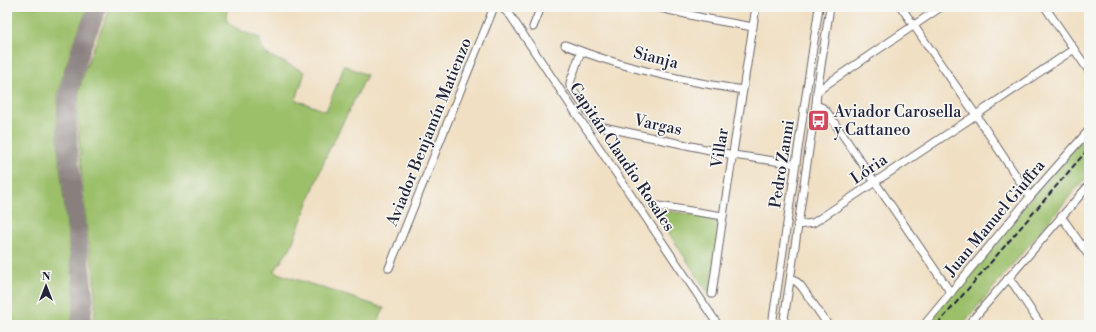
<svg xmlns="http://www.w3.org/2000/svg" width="1096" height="332" font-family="'Libre Bodoni',serif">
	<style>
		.green { fill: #9cc06b; stroke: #5f7153 }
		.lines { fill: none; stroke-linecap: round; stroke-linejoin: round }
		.taxiway { stroke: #89807e; stroke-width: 19 }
		.minor-casing { stroke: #6a646a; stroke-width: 9 }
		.minor { stroke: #fff; stroke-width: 7 }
		.rail { stroke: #22223b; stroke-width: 2; stroke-dasharray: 6 3; stroke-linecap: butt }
		.labels { text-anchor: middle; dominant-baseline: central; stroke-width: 3.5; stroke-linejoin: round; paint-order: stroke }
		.street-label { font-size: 16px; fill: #22223b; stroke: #f6f6f2 }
		.poi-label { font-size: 16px; fill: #22223b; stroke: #f6f6f2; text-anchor: start }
	</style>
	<rect width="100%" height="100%" fill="#f6f6f2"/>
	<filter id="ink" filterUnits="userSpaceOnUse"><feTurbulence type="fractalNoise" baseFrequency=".025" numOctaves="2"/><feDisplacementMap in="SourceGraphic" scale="8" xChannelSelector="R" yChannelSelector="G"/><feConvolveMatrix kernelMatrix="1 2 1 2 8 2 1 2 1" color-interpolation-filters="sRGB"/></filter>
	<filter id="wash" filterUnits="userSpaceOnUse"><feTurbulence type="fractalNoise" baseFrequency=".012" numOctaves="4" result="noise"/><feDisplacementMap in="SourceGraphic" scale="16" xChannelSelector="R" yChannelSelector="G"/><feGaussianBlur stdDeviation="0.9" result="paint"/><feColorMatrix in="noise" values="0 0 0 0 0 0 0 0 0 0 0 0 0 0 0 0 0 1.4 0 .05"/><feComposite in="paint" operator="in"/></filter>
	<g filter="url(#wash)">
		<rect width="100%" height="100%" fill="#f0dfc2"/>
		<!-- green -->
		<g class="green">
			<polygon points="7,7 90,7 65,68 60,85 58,99 57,122 59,158 75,298 71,325 7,325"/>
			<path d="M111,7H229C227,11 225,15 227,20C230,28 252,35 260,38V43L266,54L305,72L296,100L326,111L342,72L343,65L367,75L326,156L291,247L274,272L384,308L377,325H93C99,297 91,260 87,231C84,201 81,171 79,141C78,121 76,99 82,80C89,55 101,31 111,7Z"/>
			<polygon points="1089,130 1089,176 1075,190 962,325 924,325"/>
			<polygon points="653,209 715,218 719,221 720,226 709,294"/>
		</g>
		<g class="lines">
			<!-- taxiway -->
			<polyline class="taxiway" points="81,325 84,299 68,146 67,108 71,83 75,68 82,45 98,7"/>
		</g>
	</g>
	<g filter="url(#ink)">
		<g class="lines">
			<defs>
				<g id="minor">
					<polyline points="501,7 510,15 718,325"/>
					<polyline points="656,7 703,18 753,27"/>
					<polyline points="901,7 976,115 1030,197"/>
					<polyline points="1045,7 1089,71"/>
					<polyline points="533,27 541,7"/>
					<path d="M565,45C622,68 682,81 743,90"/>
					<polyline points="581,51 570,83 570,86 595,122 599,126 705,149 733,155 796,164"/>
					<polyline points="817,92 827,84 941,7"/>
					<polyline points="816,105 823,108 827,112 951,293"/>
					<polyline points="652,205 723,216"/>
					<polyline points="1061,217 1066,223 1089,256"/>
					<polyline points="797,225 813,223 976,115 1074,49"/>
					<polyline points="389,268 494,7"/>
					<polyline points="791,278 798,283 801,286 828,325"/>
					<polyline points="1008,278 1014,285 1041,325"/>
					<polyline points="712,294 723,216 756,7"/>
					<polyline points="772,325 819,7"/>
					<path d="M783,325C795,252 804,178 816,105L817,92L830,7"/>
					<polyline points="924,325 1030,197 1089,130"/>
					<polyline points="968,325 1089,185"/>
				</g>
			</defs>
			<!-- minor casing -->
			<use href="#minor" class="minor-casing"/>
			<!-- minor -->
			<use href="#minor" class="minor"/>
			<!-- rail -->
			<polyline class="rail" points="937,325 1089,148"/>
		</g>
	</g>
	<!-- icons -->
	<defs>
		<symbol id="bus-square" viewBox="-11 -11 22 22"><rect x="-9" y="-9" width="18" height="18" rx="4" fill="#d1495b" stroke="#f6f6f2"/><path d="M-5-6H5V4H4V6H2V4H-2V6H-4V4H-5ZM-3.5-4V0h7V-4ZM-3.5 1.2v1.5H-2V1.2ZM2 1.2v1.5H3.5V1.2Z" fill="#fff"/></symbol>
	</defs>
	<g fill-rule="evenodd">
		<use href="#bus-square" x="806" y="108" width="25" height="25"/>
	</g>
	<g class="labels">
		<!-- street labels -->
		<g class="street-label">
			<text transform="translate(656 58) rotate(14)">Sianja</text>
			<text transform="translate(658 125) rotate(12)">Vargas</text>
			<text transform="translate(429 132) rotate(-68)">Aviador Benjamín Matienzo</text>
			<text transform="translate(720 148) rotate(-81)">Villar</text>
			<text transform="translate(622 157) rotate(56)">Capitán Claudio Rosales</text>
			<text transform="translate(782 164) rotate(-81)">Pedro Zanni</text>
			<text transform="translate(869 169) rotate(-34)">Lória</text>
			<text transform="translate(995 218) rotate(-50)">Juan Manuel Giuffra</text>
		</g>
		<!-- poi labels -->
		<g class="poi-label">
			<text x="834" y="112">Aviador Carosella<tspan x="834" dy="18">y Cattaneo</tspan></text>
		</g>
	</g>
	<!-- margin -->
	<rect width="1096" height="332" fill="none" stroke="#f6f6f2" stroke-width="24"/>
	<!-- north arrow -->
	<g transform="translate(46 286)" stroke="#f6f6f2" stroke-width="3" paint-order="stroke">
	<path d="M0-3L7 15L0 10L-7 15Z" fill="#22223b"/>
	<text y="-6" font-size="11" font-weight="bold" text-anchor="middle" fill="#22223b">N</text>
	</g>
</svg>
